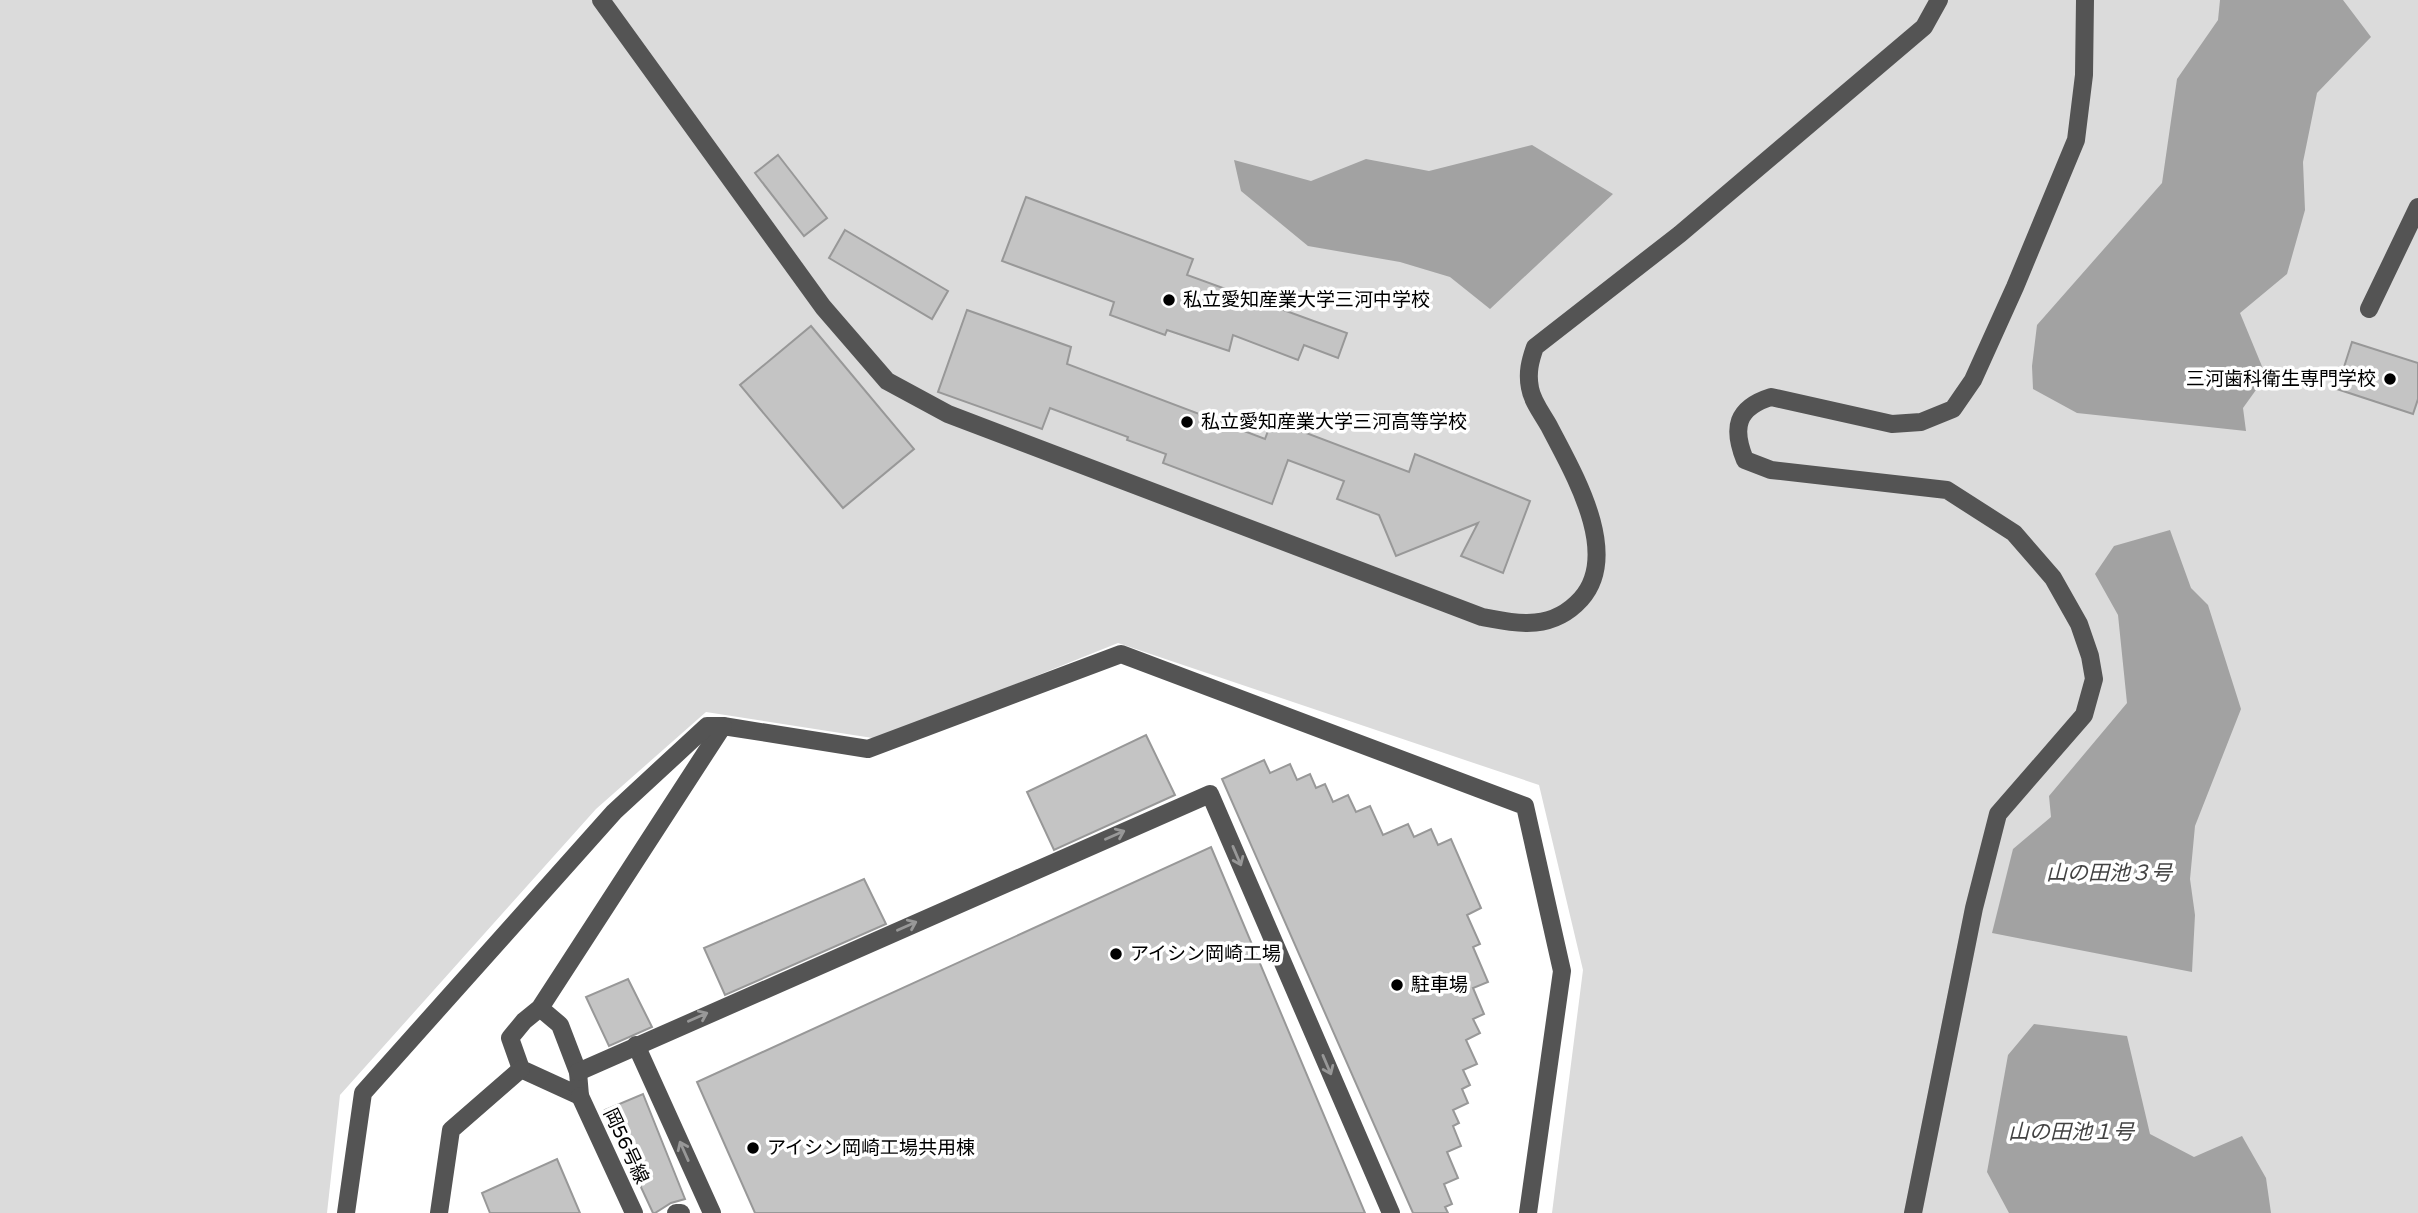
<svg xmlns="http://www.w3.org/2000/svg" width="2418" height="1213" font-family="'Varela Round','Noto Sans JP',sans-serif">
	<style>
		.green { fill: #dbdbdb }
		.water { fill: #a2a2a2 }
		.building { fill: #c4c4c4; stroke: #989898; stroke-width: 2 }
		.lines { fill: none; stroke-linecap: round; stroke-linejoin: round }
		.minor { stroke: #545454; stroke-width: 18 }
		.oneway { stroke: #989898 }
		.poi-dot { fill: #000; stroke: #fff; stroke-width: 2.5 }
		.labels { text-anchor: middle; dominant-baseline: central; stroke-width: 7; stroke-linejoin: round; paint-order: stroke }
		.poi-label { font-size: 19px; fill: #000; stroke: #fff; text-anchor: start }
		.street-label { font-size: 19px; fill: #000; stroke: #fff }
		.water-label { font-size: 21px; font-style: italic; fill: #434343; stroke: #fff }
	</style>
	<rect width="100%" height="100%" fill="#fff"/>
	<!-- green -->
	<polygon class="green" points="0,0 2418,0 2418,1213 1552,1213 1583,970 1539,785 1118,643 879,739 706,712 596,809 340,1095 327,1213 0,1213"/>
	<!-- water -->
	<g class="water">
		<polygon points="2220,0 2343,0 2371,37 2317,93 2303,162 2305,210 2287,274 2240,313 2266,376 2243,408 2246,431 2077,413 2033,389 2032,366 2037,325 2162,183 2177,79 2218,20"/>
		<polygon points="1532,145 1613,194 1490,309 1450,277 1400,262 1308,246 1241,191 1234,160 1311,181 1366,159 1429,171"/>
		<polygon points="2170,530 2191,588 2208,605 2241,709 2195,826 2190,879 2195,915 2192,972 1992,933 2013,849 2051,817 2049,796 2127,703 2118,615 2095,574 2114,546"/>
		<polygon points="2034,1024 2127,1036 2150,1134 2194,1157 2242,1136 2266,1178 2271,1213 2009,1213 1987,1172 2008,1055"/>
	</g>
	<!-- building -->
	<g class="building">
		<polygon points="778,155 827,218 804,236 755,173"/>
		<polygon points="1026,197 1193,259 1187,275 1347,333 1338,358 1304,345 1298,360 1233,335 1229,351 1167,330 1165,335 1110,315 1114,302 1002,261"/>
		<polygon points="845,230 948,291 932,319 829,258"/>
		<polygon points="967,310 1071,347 1067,364 1265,439 1272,420 1409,472 1415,454 1530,501 1503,573 1461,556 1478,523 1396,556 1379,515 1337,499 1344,481 1288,460 1272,504 1163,463 1166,454 1127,440 1128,437 1050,408 1042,429 938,392"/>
		<polygon points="811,326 914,449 843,508 740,385"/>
		<polygon points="2352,342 2418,363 2418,399 2413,414 2337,389"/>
		<polygon points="1146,735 1175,795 1054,850 1027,792"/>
		<polygon points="1264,760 1270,773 1290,764 1297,780 1310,774 1316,788 1325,784 1333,802 1348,795 1356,812 1370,806 1383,835 1408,824 1414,837 1431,829 1438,845 1451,839 1481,908 1467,915 1480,944 1473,947 1488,982 1473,988 1484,1014 1473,1019 1480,1033 1466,1040 1477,1064 1463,1070 1470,1085 1462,1089 1468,1103 1453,1110 1459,1123 1453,1126 1461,1146 1447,1152 1458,1178 1444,1184 1452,1204 1445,1207 1448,1213 1413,1213 1222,779"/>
		<polygon points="1211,847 1365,1213 755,1213 697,1082"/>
		<polygon points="864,879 886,924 725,995 704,948"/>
		<polygon points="628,979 652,1027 609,1046 586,997"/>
		<polygon points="643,1094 685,1199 671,1203 655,1213 653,1213 605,1110"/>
		<polygon points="557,1159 580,1213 490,1213 482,1193"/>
	</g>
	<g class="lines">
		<!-- minor -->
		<g class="minor">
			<path d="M601,0L823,307L887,381L948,414L1482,617C1519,624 1552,631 1581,599C1622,553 1572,471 1549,426C1543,415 1532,401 1530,388C1527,373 1530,361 1535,347L1680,234L1924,27L1939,0"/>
			<polyline points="2369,309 2418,207"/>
			<polyline points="540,1008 560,1025 578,1072 580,1096 521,1069 510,1038 524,1021 540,1008 723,726 868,749 1121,654 1525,806 1562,971 1528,1213"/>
			<polyline points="636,1045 712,1213"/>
			<polyline points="578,1072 1210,794 1391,1213"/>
			<polyline points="580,1096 634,1213"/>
			<polyline points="346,1213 363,1093 614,812 707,726 723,726"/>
			<polyline points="439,1213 451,1130 521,1069"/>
			<polyline points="676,1213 681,1213"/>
			<path d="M1913,1213L1974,908L1998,814L2084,715L2094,679L2090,656L2079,624L2053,578L2014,533L1947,490L1771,470L1745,460C1732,428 1736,408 1771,397L1892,424L1921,422L1953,409L1973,380L2015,287L2076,140L2084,75L2085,0"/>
		</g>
	</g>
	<!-- one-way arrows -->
	<defs><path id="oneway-shaft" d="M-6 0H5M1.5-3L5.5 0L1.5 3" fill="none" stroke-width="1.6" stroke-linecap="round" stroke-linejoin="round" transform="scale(1.75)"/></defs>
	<g class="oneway">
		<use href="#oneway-shaft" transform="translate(1115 835) rotate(-24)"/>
		<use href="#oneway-shaft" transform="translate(1237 856) rotate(67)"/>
		<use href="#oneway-shaft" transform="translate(907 926) rotate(-24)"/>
		<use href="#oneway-shaft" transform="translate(698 1017) rotate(-24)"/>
		<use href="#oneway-shaft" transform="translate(1327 1065) rotate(67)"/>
		<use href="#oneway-shaft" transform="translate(684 1151) rotate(-114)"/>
	</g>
	<!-- markers -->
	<g class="poi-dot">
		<circle cx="1169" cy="300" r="7"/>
		<circle cx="2390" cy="379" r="7"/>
		<circle cx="1187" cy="422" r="7"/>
		<circle cx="1116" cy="954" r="7"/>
		<circle cx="1397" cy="985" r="7"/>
		<circle cx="753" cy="1148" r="7"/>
	</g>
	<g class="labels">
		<!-- poi labels -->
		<g class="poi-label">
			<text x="1183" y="300">私立愛知産業大学三河中学校</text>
			<text x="2376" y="379" text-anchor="end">三河歯科衛生専門学校</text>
			<text x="1201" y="422">私立愛知産業大学三河高等学校</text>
			<text x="1130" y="954">アイシン岡崎工場</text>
			<text x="1411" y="985">駐車場</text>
			<text x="767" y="1148">アイシン岡崎工場共用棟</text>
		</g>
		<!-- street labels -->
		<g class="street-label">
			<text transform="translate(626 1146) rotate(65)">岡56号線</text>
		</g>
		<!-- water labels -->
		<g class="water-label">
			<text x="2109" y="873">山の田池３号</text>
			<text x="2071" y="1132">山の田池１号</text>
		</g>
	</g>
</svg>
